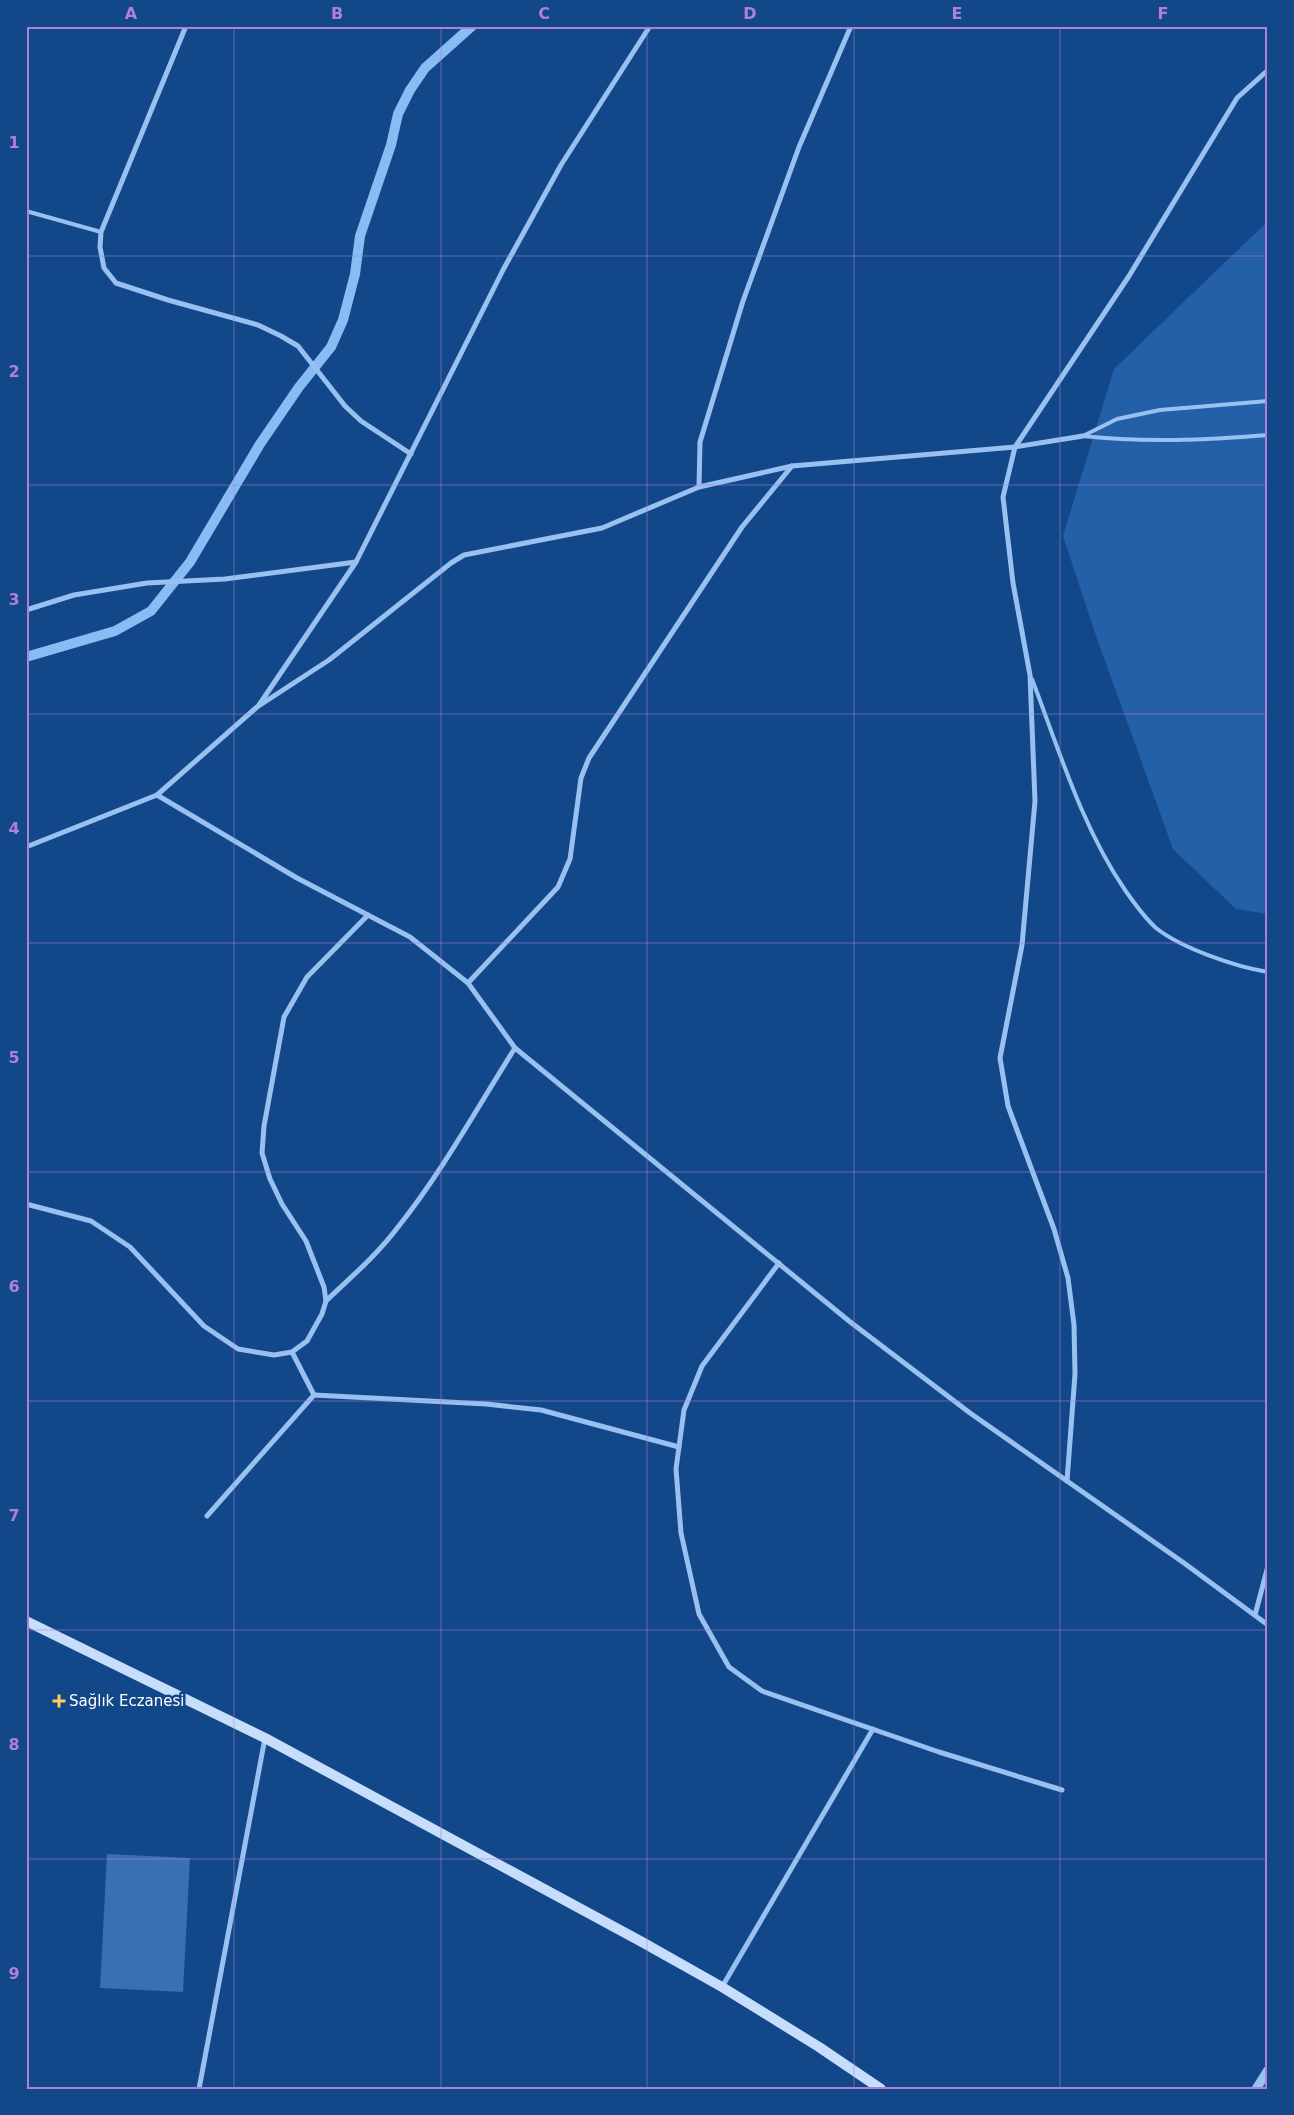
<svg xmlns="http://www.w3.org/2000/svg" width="1294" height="2115" font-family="'DejaVu Sans',sans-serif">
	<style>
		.green { fill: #2460a8 }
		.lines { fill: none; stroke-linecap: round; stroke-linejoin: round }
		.stream { stroke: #89bbf4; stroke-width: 10 }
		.building { fill: #3a70b3 }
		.service { stroke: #98c0f0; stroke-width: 4 }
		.minor { stroke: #98c0f0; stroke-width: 5 }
		.tertiary { stroke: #98c0f0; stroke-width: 9 }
		.secondary { stroke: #c6ddfb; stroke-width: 10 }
		.grid { fill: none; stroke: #b080d9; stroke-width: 1; stroke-opacity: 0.55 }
		.poi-dot { fill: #ffce57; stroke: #124789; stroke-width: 2 }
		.labels { text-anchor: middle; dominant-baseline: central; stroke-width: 5; stroke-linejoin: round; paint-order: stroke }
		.poi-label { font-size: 15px; fill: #fff; stroke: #124789; text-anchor: start }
		.neatline { fill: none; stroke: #b080d9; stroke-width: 2 }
		.grid-label { font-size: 16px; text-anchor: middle; font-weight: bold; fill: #b080d9 }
	</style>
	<rect width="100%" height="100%" fill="#124789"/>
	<!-- green -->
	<polygon class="green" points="1268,221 1268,914 1236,909 1173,849 1096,636 1063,536 1114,369"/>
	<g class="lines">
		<!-- stream -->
		<polyline class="stream" points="26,657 115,631 151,611 190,562 260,444 299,387 331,347 343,320 355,274 360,236 391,145 398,114 410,90 425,68 472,26"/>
	</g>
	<!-- building -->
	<polygon class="building" points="107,1854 190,1858 183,1992 100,1988"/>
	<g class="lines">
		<!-- service -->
		<g class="service">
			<polyline points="26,211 101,232"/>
			<polyline points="1083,436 1117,419 1160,410 1268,401"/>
			<path d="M1083,436C1145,443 1206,440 1268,435"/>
			<path d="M1032,679C1059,750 1082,827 1125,890C1134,903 1144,917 1156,928C1181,948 1236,967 1268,972"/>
		</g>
		<!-- minor -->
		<g class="minor">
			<polyline points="186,26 101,232 100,247 104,268 116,283 168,300 258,325 281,336 298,346 345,406 361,421 411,454"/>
			<polyline points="699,487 700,442 743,301 799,147 851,26"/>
			<polyline points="26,610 74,595 147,583 225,579 356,562"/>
			<polyline points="259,705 356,562 503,270 561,165 650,26"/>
			<polyline points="157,795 297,878 410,937 468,983 515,1048 849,1321 970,1413 1184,1563 1268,1625"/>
			<polyline points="26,847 157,795 257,707 329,660 451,563 464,555 602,528 699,487 792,466 1015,447 1083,436"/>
			<polyline points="468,983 558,887 570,859 581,778 589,758 742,527 792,466"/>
			<polyline points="26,1204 91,1221 130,1247 204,1326 238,1349 274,1355 292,1352 307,1341 322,1314 326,1301 324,1287 306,1241 282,1204 270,1179 262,1153 264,1126 284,1017 307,977 368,915"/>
			<polyline points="779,1263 702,1366 684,1410 676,1469 681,1533 699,1614 729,1667 762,1691 939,1752 1062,1790"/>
			<path d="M326,1301C351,1277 377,1255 398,1227C442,1172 477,1108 515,1048"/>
			<polyline points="292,1352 314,1395"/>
			<polyline points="1067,1481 1075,1374 1074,1325 1068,1278 1054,1229 1008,1106 1000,1058 1022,945 1035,801 1030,675 1013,583 1003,497 1015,447 1129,276 1237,98 1268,70"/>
			<polyline points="207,1516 314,1395 486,1404 541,1410 679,1447"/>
			<polyline points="1255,1615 1268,1566"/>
			<polyline points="722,1987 873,1729"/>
			<polyline points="199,2089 265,1738"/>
		</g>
		<!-- tertiary -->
		<polyline class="tertiary" points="1256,2089 1268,2070"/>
		<!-- secondary -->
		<polyline class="secondary" points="26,1621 265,1738 642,1942 722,1987 819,2047 881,2089"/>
	</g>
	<!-- grid -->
	<path class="grid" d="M234,26V2089M441,26V2089M647,26V2089M854,26V2089M1060,26V2089M26,256H1268M26,485H1268M26,714H1268M26,943H1268M26,1172H1268M26,1401H1268M26,1630H1268M26,1859H1268"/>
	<!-- markers -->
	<path class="poi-dot" d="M56.5 1693.5h5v5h5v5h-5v5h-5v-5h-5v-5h5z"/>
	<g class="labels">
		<!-- poi labels -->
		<g class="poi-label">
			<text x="69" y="1701">Sağlık Eczanesi</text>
		</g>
	</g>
	<!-- border -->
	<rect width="1294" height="2115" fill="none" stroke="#124789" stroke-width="55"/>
	<rect x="28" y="28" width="1238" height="2060" class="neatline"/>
	<g class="grid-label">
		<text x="131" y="19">A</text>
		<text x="337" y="19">B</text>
		<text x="544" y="19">C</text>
		<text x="750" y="19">D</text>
		<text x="957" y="19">E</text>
		<text x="1163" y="19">F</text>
		<text x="14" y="148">1</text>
		<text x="14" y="377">2</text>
		<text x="14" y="605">3</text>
		<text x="14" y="834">4</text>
		<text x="14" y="1063">5</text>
		<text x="14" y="1292">6</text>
		<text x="14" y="1521">7</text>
		<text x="14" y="1750">8</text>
		<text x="14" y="1979">9</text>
	</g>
</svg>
